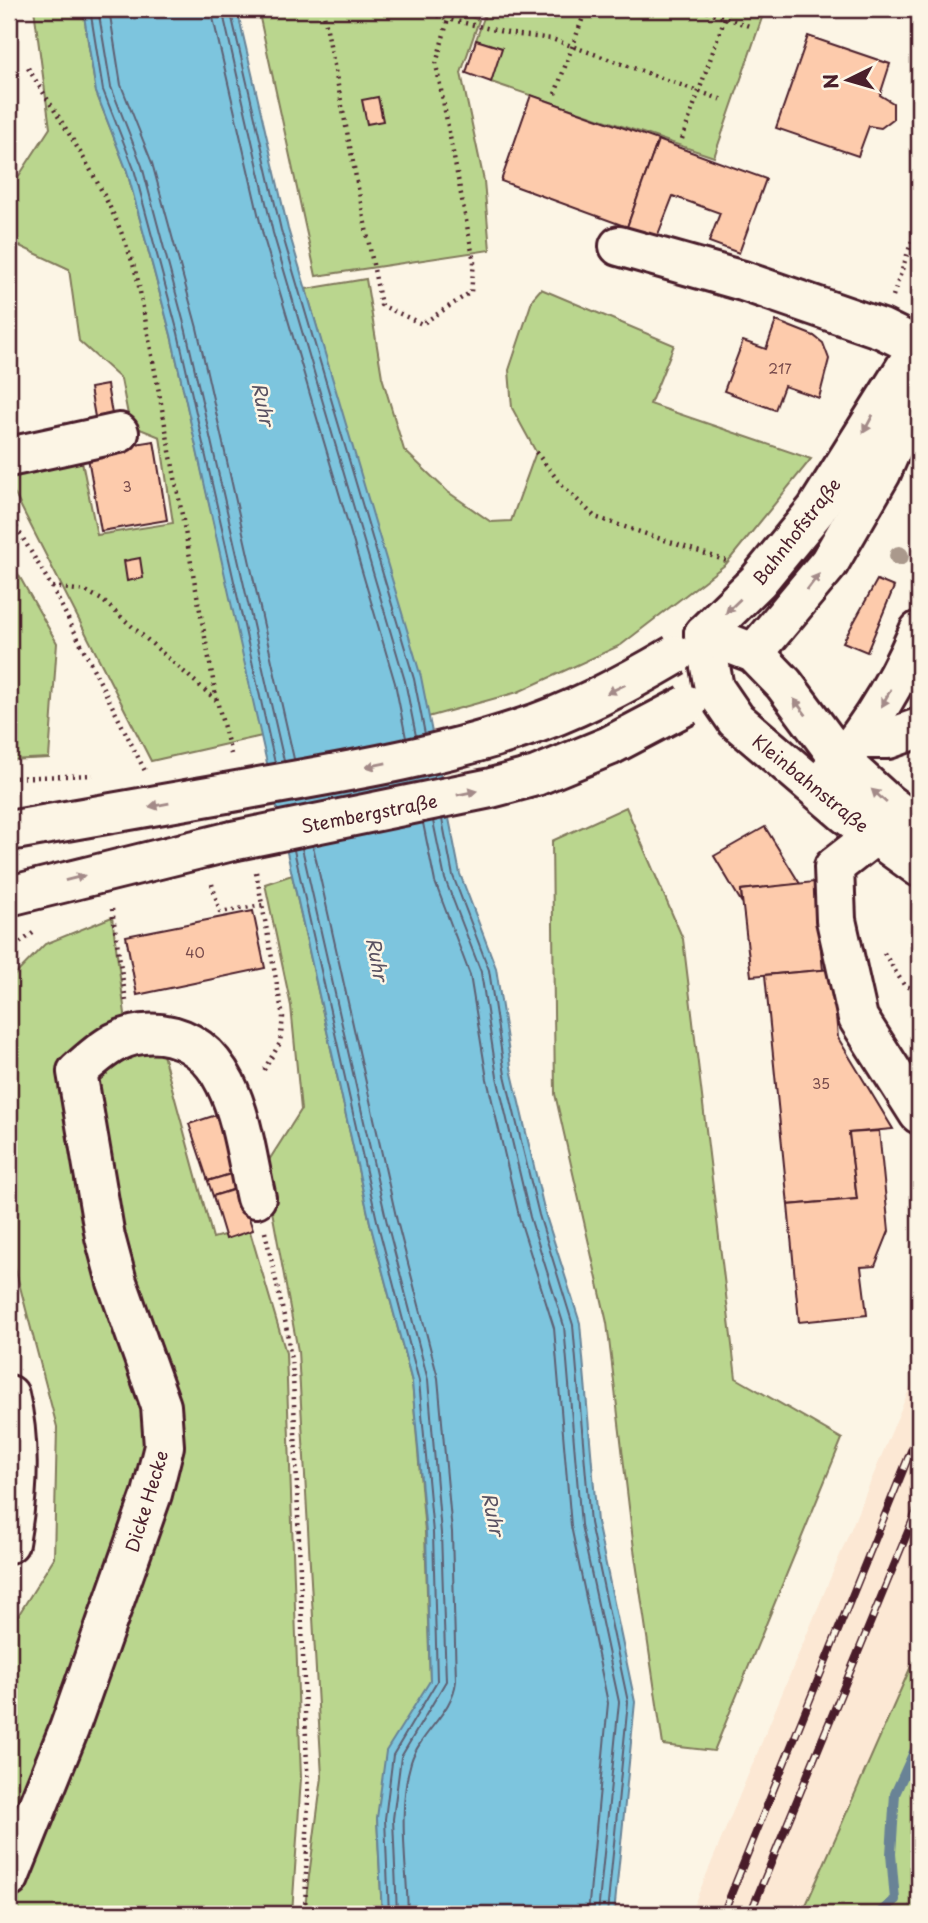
<svg xmlns="http://www.w3.org/2000/svg" width="928" height="1923" font-family="'Playpen Sans',sans-serif">
	<style>
		.built { fill: #fce8d4 }
		.green { fill: #bad68e; stroke: #827a5c; stroke-width: 2 }
		.water { fill: #7dc5de; stroke: #698396; stroke-width: 2 }
		.lines { fill: none; stroke-linecap: round; stroke-linejoin: round }
		.shore { stroke: #5e6173; stroke-width: 2 }
		.stream { stroke: #698396; stroke-width: 10 }
		.building { fill: #fdcbac; stroke: #4a1f2b; stroke-width: 2 }
		.minor-casing { stroke: #4a1f2b; stroke-width: 44 }
		.major-casing { stroke: #4a1f2b; stroke-width: 44 }
		.highway-casing { stroke: #4a1f2b; stroke-width: 44 }
		.path { stroke: #4a1f2b; stroke-width: 4.5; stroke-dasharray: 2 5; stroke-linecap: butt }
		.minor { stroke: #fcf5e5; stroke-width: 38 }
		.major { stroke: #fcf5e5; stroke-width: 38 }
		.highway { stroke: #fcf5e5; stroke-width: 38 }
		.rail-casing { stroke: #4a1f2b; stroke-width: 8 }
		.rail { stroke: #fcf5e5; stroke-width: 5; stroke-dasharray: 16; stroke-linecap: butt }
		.major-bridge-casing { stroke: #4a1f2b; stroke-width: 44; stroke-linecap: butt }
		.major-bridge { stroke: #fcf5e5; stroke-width: 38 }
		.tree { fill: #aa998c }
		.oneway { fill: #a38a88 }
		.labels { text-anchor: middle; dominant-baseline: central; stroke-width: 5; stroke-linejoin: round; paint-order: stroke }
		.number-label { font-size: 14px; fill: #774a4b }
		.street-label { font-size: 18px; fill: #4a1f2b; stroke: #fcf5e5 }
		.water-label { font-size: 19px; font-style: italic; fill: #595161; stroke: #fcf5e5 }
	</style>
	<rect width="100%" height="100%" fill="#fcf5e5"/>
	<filter id="ink" filterUnits="userSpaceOnUse"><feTurbulence type="fractalNoise" baseFrequency=".0143" numOctaves="2"/><feDisplacementMap in="SourceGraphic" scale="14" xChannelSelector="R" yChannelSelector="G"/><feConvolveMatrix kernelMatrix="1 2 1 2 8 2 1 2 1" color-interpolation-filters="sRGB"/></filter>
	<g filter="url(#ink)">
		<!-- built -->
		<polygon class="built" points="919,1366 919,1648 802,1914 690,1914"/>
		<!-- green -->
		<g class="green">
			<polygon points="34,9 83,9 96,92 127,171 171,335 262,736 151,761 9,483 9,472 81,457 97,535 173,523 160,437 130,425 121,379 79,341 69,269 9,241 9,191 50,128"/>
			<polygon points="258,9 449,9 479,20 461,73 484,181 490,250 316,276"/>
			<polygon points="487,9 765,9 714,157 491,82 501,48 476,40"/>
			<polygon points="366,279 382,377 404,450 448,492 491,522 511,521 536,452 512,408 509,370 533,298 541,289 674,345 650,404 811,459 726,564 621,645 518,692 428,717 306,289"/>
			<polygon points="9,558 57,643 49,758 9,760"/>
			<polygon points="626,807 683,939 736,1378 842,1439 714,1751 663,1745 634,1549 607,1323 555,1094 552,841"/>
			<polygon points="292,875 371,1227 412,1382 425,1532 430,1681 377,1818 382,1914 304,1914 322,1777 298,1351 264,1168 301,1110 291,1006 265,884"/>
			<polygon points="112,917 128,1036 159,1040 213,1238 249,1228 286,1353 301,1778 292,1914 9,1914 9,1630 54,1558 57,1427 9,1245 9,981 45,944"/>
			<polygon points="919,1648 919,1914 802,1914"/>
		</g>
		<!-- water -->
		<polygon class="water" points="83,9 237,9 288,229 421,677 460,874 496,968 512,1073 545,1213 580,1323 597,1522 635,1702 614,1914 382,1914 377,1818 386,1751 430,1681 426,1533 412,1382 371,1227 171,335 127,171 96,92"/>
		<g class="lines">
			<!-- shore -->
			<g class="shore">
				<polyline points="90,9 103,90 134,169 178,333 275,763"/>
				<polyline points="98,9 111,87 142,166 186,331 284,761"/>
				<polyline points="109,9 121,85 152,163 197,328 294,759"/>
				<polyline points="211,9 263,235 395,683 406,738"/>
				<polyline points="222,9 273,233 405,681 416,736"/>
				<polyline points="230,9 281,230 414,679 425,734"/>
				<polyline points="442,819 453,876 489,970 505,1075 539,1215 573,1325 590,1523 628,1702 607,1914"/>
				<polyline points="433,821 445,879 481,972 497,1077 530,1217 564,1326 581,1525 619,1702 598,1914"/>
				<polyline points="423,823 435,882 470,975 487,1079 520,1220 554,1328 571,1526 608,1703 588,1914"/>
				<path d="M313,846L397,1221L438,1378L452,1532L456,1681C453,1712 420,1733 411,1762C397,1808 407,1867 408,1914"/>
				<polyline points="302,848 387,1223 428,1380 441,1533 446,1681 401,1757 393,1819 397,1914"/>
				<polyline points="294,850 378,1225 419,1381 433,1533 437,1681 393,1755 385,1819 389,1914"/>
			</g>
			<!-- stream -->
			<polyline class="stream" points="878,1914 895,1900 891,1854 895,1794 919,1741"/>
		</g>
		<!-- building -->
		<g class="building">
			<polygon points="464,9 486,9 484,16"/>
			<polygon points="808,36 890,64 880,95 893,103 893,119 881,128 869,126 858,156 776,128"/>
			<polygon points="476,40 502,48 491,82 466,73"/>
			<polygon points="531,95 658,140 627,227 501,181"/>
			<polygon points="378,97 383,121 367,124 362,100"/>
			<polygon points="658,140 766,179 739,253 709,242 720,213 673,196 657,237 627,227"/>
			<polygon points="776,321 814,336 823,343 829,359 819,398 784,386 775,410 724,391 743,341 766,349"/>
			<polygon points="107,385 113,420 96,423 90,388"/>
			<polygon points="154,441 167,520 101,531 87,452"/>
			<polygon points="140,558 143,578 127,581 124,561"/>
			<polygon points="877,580 894,587 867,652 843,642"/>
			<polygon points="765,827 800,884 741,890 742,903 714,856"/>
			<polygon points="814,882 823,970 751,976 741,890"/>
			<polygon points="253,911 265,968 137,995 126,936"/>
			<polygon points="832,969 838,1038 893,1129 849,1133 857,1199 788,1205 765,975"/>
			<polygon points="216,1115 234,1173 208,1181 189,1124"/>
			<polygon points="879,1131 889,1231 875,1266 861,1267 867,1315 799,1322 788,1205 857,1199 849,1133"/>
			<polygon points="234,1173 239,1188 213,1196 208,1181"/>
			<polygon points="239,1188 253,1230 226,1239 213,1196"/>
		</g>
		<g class="lines">
			<defs>
				<g id="minor">
					<polyline points="619,246 743,281 882,329 919,347"/>
					<polyline points="9,457 119,433"/>
					<polyline points="704,634 758,581 816,510 919,346"/>
					<polyline points="754,653 829,563 881,473 904,420 915,366"/>
					<polyline points="860,739 888,739 919,728"/>
					<path d="M818,786C863,740 894,689 919,631"/>
					<polyline points="875,835 834,867 836,920 858,1018 919,1114"/>
					<path d="M9,1878L69,1729L152,1494L164,1446L161,1406L117,1282L105,1237L77,1072C103,1048 124,1030 161,1034C237,1044 242,1139 256,1198"/>
				</g>
				<g id="major">
					<polyline points="704,634 714,688 736,720 846,814 919,867"/>
					<polyline points="704,634 754,653 784,684 842,762 887,803 919,827"/>
					<polyline points="9,831 226,793"/>
					<polyline points="9,896 232,841"/>
				</g>
				<path id="highway" d="M9,1395C21,1444 18,1494 9,1543"/>
			</defs>
			<!-- minor casing -->
			<use href="#minor" class="minor-casing"/>
			<!-- major casing -->
			<use href="#major" class="major-casing"/>
			<!-- highway casing -->
			<use href="#highway" class="highway-casing"/>
			<!-- path -->
			<g class="path">
				<polyline points="323,9 381,305 422,324 471,292 474,262 436,64 448,19 416,9"/>
				<polyline points="451,9 448,19 512,34 552,39 723,100"/>
				<polyline points="700,9 749,26"/>
				<path d="M28,68C71,138 116,201 138,281L217,701L231,754"/>
				<polyline points="555,94 586,9"/>
				<polyline points="682,139 728,9"/>
				<polyline points="893,296 919,220"/>
				<polyline points="536,452 560,483 595,517 727,561"/>
				<polyline points="9,515 52,587 145,771"/>
				<polyline points="52,587 86,591 102,600 216,700"/>
				<polyline points="9,778 93,775"/>
				<polyline points="256,872 283,1017 280,1043 262,1073"/>
				<polyline points="212,884 220,912 263,905"/>
				<polyline points="112,909 126,1001"/>
				<polyline points="9,951 37,930"/>
				<polyline points="884,953 904,985 919,991"/>
				<polyline points="265,1232 286,1325 293,1375 308,1795 305,1914"/>
			</g>
			<!-- minor -->
			<use href="#minor" class="minor"/>
			<!-- major -->
			<use href="#major" class="major"/>
			<!-- highway -->
			<use href="#highway" class="highway"/>
			<defs>
				<g id="rail">
					<polyline points="723,1914 919,1431"/>
					<polyline points="750,1914 919,1505"/>
				</g>
			</defs>
			<!-- rail casing -->
			<use href="#rail" class="rail-casing"/>
			<!-- rail -->
			<use href="#rail" class="rail"/>
			<defs>
				<g id="major-bridge">
					<path d="M226,793C323,775 423,761 517,730C573,712 624,685 675,655"/>
					<polyline points="232,841 491,788 536,776 609,746 687,705"/>
				</g>
			</defs>
			<!-- major-bridge casing -->
			<use href="#major-bridge" class="major-bridge-casing"/>
			<!-- major-bridge -->
			<use href="#major-bridge" class="major-bridge"/>
		</g>
		<!-- trees -->
		<circle class="tree" cx="899" cy="556" r="10"/>
		<!-- one-way arrows -->
		<defs><path id="oneway-solid" d="M-6-.8H1V-3.2L6.5 0L1 3.2V.8H-6Z" transform="scale(1.75)"/></defs>
		<g class="oneway">
			<use href="#oneway-solid" transform="translate(868 424) rotate(118)"/>
			<use href="#oneway-solid" transform="translate(813 582) rotate(-53)"/>
			<use href="#oneway-solid" transform="translate(733 606) rotate(136)"/>
			<use href="#oneway-solid" transform="translate(616 689) rotate(154)"/>
			<use href="#oneway-solid" transform="translate(886 698) rotate(119)"/>
			<use href="#oneway-solid" transform="translate(800 707) rotate(-127)"/>
			<use href="#oneway-solid" transform="translate(376 765) rotate(169)"/>
			<use href="#oneway-solid" transform="translate(467 793) rotate(-12)"/>
			<use href="#oneway-solid" transform="translate(879 796) rotate(-138)"/>
			<use href="#oneway-solid" transform="translate(159 805) rotate(170)"/>
			<use href="#oneway-solid" transform="translate(75 878) rotate(-15)"/>
		</g>
	</g>
	<g class="labels">
		<!-- number labels -->
		<g class="number-label">
			<text x="780" y="368">217</text>
			<text x="127" y="486">3</text>
			<text x="195" y="952">40</text>
			<text x="821" y="1083">35</text>
		</g>
		<!-- street labels -->
		<g class="street-label">
			<text transform="translate(796 531) rotate(-52)">Bahnhofstraße</text>
			<text transform="translate(811 783) rotate(39)">Kleinbahnstraße</text>
			<text transform="translate(369 813) rotate(-11)">Stembergstraße</text>
			<text transform="translate(146 1501) rotate(-73)">Dicke Hecke</text>
		</g>
		<!-- water labels -->
		<g class="water-label">
			<text transform="translate(264 404) rotate(78)">Ruhr</text>
			<text transform="translate(378 959) rotate(79)">Ruhr</text>
			<text transform="translate(494 1514) rotate(78)">Ruhr</text>
		</g>
	</g>
	<!-- margin -->
	<rect width="928" height="1923" fill="none" stroke="#fcf5e5" stroke-width="35"/>
	<rect x="18" y="18" width="893" height="1888" fill="none" stroke="#4a1f2b" stroke-width="2.5" filter="url(#ink)"/>
	<!-- north arrow -->
	<g transform="translate(848 80) rotate(265)" stroke="#fcf5e5" stroke-width="5" paint-order="stroke">
	<path d="M0-5L12 26L0 18L-12 26Z" fill="#4a1f2b"/>
	<text y="-10" font-size="19" font-weight="bold" text-anchor="middle" fill="#4a1f2b">N</text>
	</g>
</svg>
